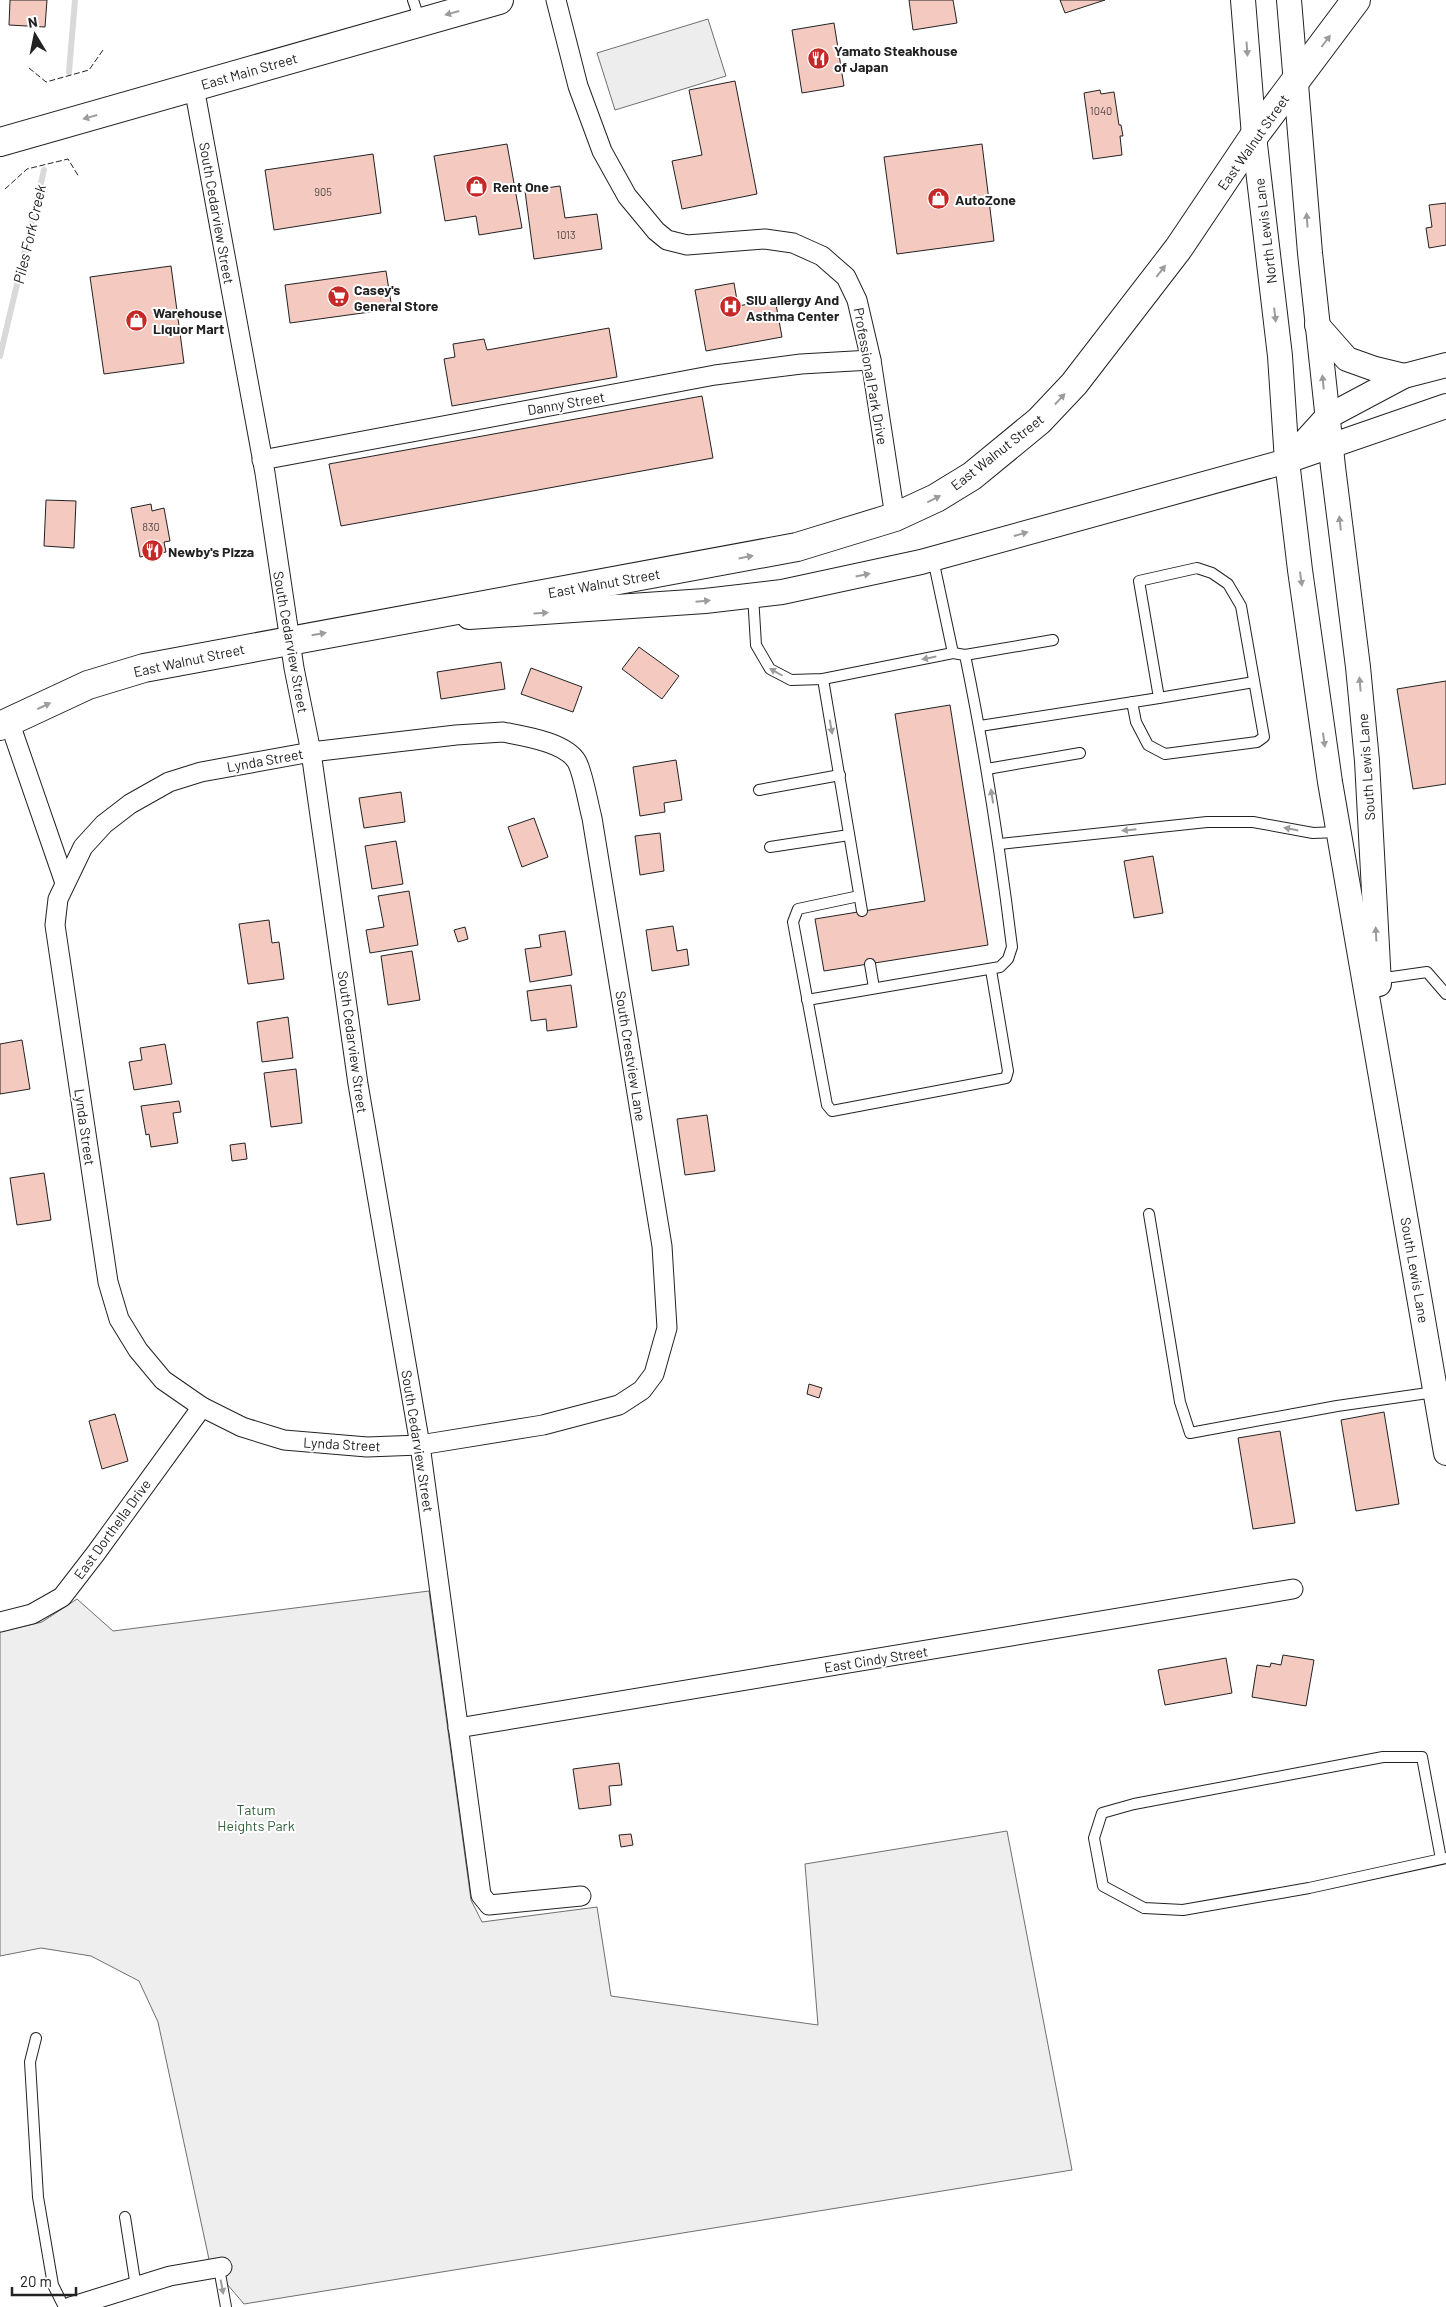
<svg xmlns="http://www.w3.org/2000/svg" width="1446" height="2307" font-family="Barlow,sans-serif">
	<style>
		.green { fill: #eee; stroke: #6f6f6f }
		.parking { fill: #ededed; stroke: #6f6f6f }
		.lines { fill: none; stroke-linecap: round; stroke-linejoin: round }
		.stream { stroke: #d9d9d9; stroke-width: 6 }
		.building { fill: #f3c9c0; stroke: #222 }
		.service-casing { stroke: #222; stroke-width: 12 }
		.minor-casing { stroke: #222; stroke-width: 21 }
		.tertiary-casing { stroke: #222; stroke-width: 26 }
		.trunk-casing { stroke: #222; stroke-width: 30 }
		.service { stroke: #fff; stroke-width: 10 }
		.minor { stroke: #fff; stroke-width: 19 }
		.tertiary { stroke: #fff; stroke-width: 24 }
		.trunk { stroke: #fff; stroke-width: 28 }
		.fence { stroke: #222; stroke-width: 1; stroke-dasharray: 6 2.5; stroke-linecap: butt }
		.oneway { fill: #9c9c9c }
		.labels { text-anchor: middle; dominant-baseline: central; stroke-width: 4; stroke-linejoin: round; paint-order: stroke }
		.number-label { font-size: 11px; fill: #564c4a }
		.poi-label { font-size: 14px; font-weight: bold; fill: #222; stroke: #fff; text-anchor: start }
		.street-label { font-size: 14px; fill: #222; stroke: #fff }
		.park-label { font-size: 14px; fill: #2f5e38; stroke: #fff }
		.water-label { font-size: 15px; font-style: italic; fill: #222; stroke: #fff }
	</style>
	<rect width="100%" height="100%" fill="#fff"/>
	<!-- green -->
	<polygon class="green" points="429,1591 471,1900 482,1922 597,1907 611,1996 818,2025 805,1864 1007,1831 1072,2170 244,2304 210,2264 158,2022 139,1981 91,1956 41,1948 0,1956 0,1632 42,1622 77,1599 113,1631"/>
	<!-- parking -->
	<polygon class="parking" points="708,19 726,76 615,110 597,53"/>
	<g class="lines">
		<!-- stream -->
		<g class="stream">
			<polyline points="69,72 75,0"/>
			<polyline points="0,356 44,170"/>
		</g>
	</g>
	<!-- building -->
	<g class="building">
		<polygon points="10,0 47,0 45,27 9,25"/>
		<polygon points="909,0 953,0 957,23 913,30"/>
		<polygon points="1060,0 1105,0 1065,13"/>
		<polygon points="834,23 844,86 802,93 792,30"/>
		<polygon points="735,81 757,194 682,209 672,161 702,155 689,90"/>
		<polygon points="1100,90 1101,94 1114,92 1119,125 1121,125 1123,136 1120,136 1122,155 1093,159 1084,93"/>
		<polygon points="507,144 522,228 479,235 476,216 445,221 434,156"/>
		<polygon points="982,144 994,241 897,254 884,157"/>
		<polygon points="373,154 381,213 274,230 265,170"/>
		<polygon points="560,186 565,218 597,214 602,249 534,259 525,191"/>
		<polygon points="1446,203 1446,245 1429,248 1426,228 1432,227 1429,205"/>
		<polygon points="171,266 184,363 104,374 90,277"/>
		<polygon points="386,271 392,309 290,323 285,285"/>
		<polygon points="734,283 738,306 775,299 782,337 706,351 695,290"/>
		<polygon points="609,328 617,377 452,406 444,359 455,357 453,344 484,339 487,350"/>
		<polygon points="702,396 713,458 341,526 329,464"/>
		<polygon points="46,500 76,501 74,548 44,546"/>
		<polygon points="151,504 152,511 164,508 170,541 164,542 166,552 140,557 131,508"/>
		<polygon points="639,647 679,676 662,699 622,669"/>
		<polygon points="501,662 505,689 441,699 437,672"/>
		<polygon points="531,668 582,687 573,712 521,694"/>
		<polygon points="1446,681 1446,784 1413,789 1397,689"/>
		<polygon points="950,705 988,945 824,971 815,919 925,901 895,714"/>
		<polygon points="676,760 682,800 664,803 665,812 640,816 633,767"/>
		<polygon points="401,792 405,822 364,828 359,798"/>
		<polygon points="534,818 548,857 522,867 508,827"/>
		<polygon points="660,833 664,871 640,875 635,836"/>
		<polygon points="396,841 403,884 372,889 365,846"/>
		<polygon points="1153,856 1163,913 1134,918 1124,861"/>
		<polygon points="409,891 418,945 370,953 366,930 384,927 378,896"/>
		<polygon points="269,920 272,943 279,942 284,979 248,984 239,924"/>
		<polygon points="673,926 677,951 687,949 689,965 652,971 646,930"/>
		<polygon points="465,927 468,939 458,942 454,930"/>
		<polygon points="565,931 572,975 530,982 525,949 541,947 539,935"/>
		<polygon points="412,951 420,1000 388,1005 381,956"/>
		<polygon points="571,985 577,1027 547,1031 546,1019 531,1021 527,991"/>
		<polygon points="288,1017 293,1058 262,1062 257,1022"/>
		<polygon points="22,1040 30,1089 0,1094 0,1044"/>
		<polygon points="165,1044 172,1084 134,1090 129,1062 142,1060 140,1048"/>
		<polygon points="296,1069 302,1123 271,1127 264,1073"/>
		<polygon points="179,1101 181,1112 173,1113 178,1143 151,1147 149,1134 146,1135 141,1106"/>
		<polygon points="707,1115 715,1171 685,1175 677,1119"/>
		<polygon points="245,1143 247,1159 232,1161 230,1145"/>
		<polygon points="44,1173 51,1220 17,1225 10,1178"/>
		<polygon points="809,1384 822,1388 819,1398 807,1394"/>
		<polygon points="1384,1412 1399,1504 1356,1511 1341,1420"/>
		<polygon points="115,1414 128,1461 102,1469 89,1421"/>
		<polygon points="1280,1431 1295,1523 1253,1529 1238,1438"/>
		<polygon points="1283,1655 1314,1660 1306,1706 1252,1697 1257,1665 1270,1667 1271,1663 1281,1665"/>
		<polygon points="1226,1658 1232,1693 1165,1705 1158,1670"/>
		<polygon points="619,1763 622,1785 609,1786 611,1805 579,1809 573,1769"/>
		<polygon points="631,1834 633,1845 621,1847 619,1835"/>
	</g>
	<g class="lines">
		<defs>
			<g id="service">
				<polyline points="413,0 420,21"/>
				<polyline points="933,559 953,653"/>
				<path d="M753,595L756,645L770,669L791,680L823,679L953,653L965,655C985,752 1000,849 1012,947L1008,959L1000,967L807,1000"/>
				<polyline points="965,655 1053,640"/>
				<polyline points="823,679 862,911"/>
				<polyline points="1159,698 1254,682"/>
				<polyline points="980,726 1159,698 1139,581 1197,568 1212,573 1228,584 1241,606 1264,737 1257,742 1165,754 1148,745 1136,722 1132,702"/>
				<polyline points="987,769 1080,753"/>
				<polyline points="759,790 840,775"/>
				<polyline points="1000,844 1207,822 1253,822 1313,833 1339,832"/>
				<polyline points="770,847 849,835"/>
				<polyline points="859,896 798,909 793,922 827,1105 832,1111 1006,1078 1008,1071 991,970"/>
				<polyline points="870,964 874,988"/>
				<polyline points="1378,979 1427,972 1446,994"/>
				<polyline points="1149,1214 1180,1402 1190,1433 1337,1406 1435,1392"/>
				<polyline points="1441,1859 1422,1757 1383,1757 1134,1804 1102,1813 1094,1838 1103,1886 1144,1908 1183,1910 1309,1888 1446,1858"/>
				<polyline points="36,2038 30,2062 38,2197 53,2285 64,2307"/>
				<polyline points="125,2217 136,2287"/>
				<polyline points="219,2268 226,2307"/>
			</g>
			<g id="minor">
				<polyline points="556,0 578,86 602,151 627,196 656,231 667,240 687,245 765,239 793,243 822,256 846,277 857,300 871,360 895,517"/>
				<polyline points="194,87 265,473 294,668 311,752 358,1084 420,1445 481,1895 489,1905 581,1896"/>
				<polyline points="262,460 715,375 801,364 871,360"/>
				<polyline points="9,721 65,883"/>
				<path d="M503,732C523,736 566,742 577,762C583,773 588,803 592,818L662,1246L667,1328L654,1374L642,1390L619,1405L543,1425L420,1445L367,1447L284,1440L242,1427L202,1407L163,1380L138,1350L119,1319L108,1282L55,925L58,899L83,847L104,824L130,804L169,782L201,772L311,752L456,735Z"/>
				<polyline points="0,1622 32,1614 62,1597 96,1553 202,1407"/>
				<polyline points="458,1728 1293,1589"/>
				<polyline points="70,2307 170,2276 222,2267"/>
			</g>
			<g id="tertiary">
				<polyline points="1243,0 1254,136 1280,356 1287,461 1300,570 1330,782 1446,1453"/>
				<polyline points="1289,0 1310,253 1333,467 1358,667 1367,761 1379,984"/>
				<polyline points="1317,325 1347,359 1375,369 1404,376"/>
				<polyline points="1288,460 1327,417 1404,376 1446,365"/>
				<polyline points="469,617 705,601 782,592 921,562 1287,461 1446,406"/>
			</g>
			<g id="trunk">
				<polyline points="0,142 499,0"/>
				<polyline points="0,726 88,685 144,668 797,547 895,517 936,498 972,476 1039,421 1074,384 1178,249 1254,136 1356,0"/>
			</g>
		</defs>
		<!-- service casing -->
		<use href="#service" class="service-casing"/>
		<!-- minor casing -->
		<use href="#minor" class="minor-casing"/>
		<!-- tertiary casing -->
		<use href="#tertiary" class="tertiary-casing"/>
		<!-- trunk casing -->
		<use href="#trunk" class="trunk-casing"/>
		<!-- service -->
		<use href="#service" class="service"/>
		<!-- minor -->
		<use href="#minor" class="minor"/>
		<!-- tertiary -->
		<use href="#tertiary" class="tertiary"/>
		<!-- trunk -->
		<use href="#trunk" class="trunk"/>
		<!-- fence -->
		<g class="fence">
			<polyline points="29,68 46,82 89,70 103,50"/>
			<polyline points="5,189 27,169 68,159 79,177"/>
		</g>
	</g>
	<!-- one-way arrows -->
	<defs><path id="oneway-solid" d="M-6-.8H1V-3.2L6.5 0L1 3.2V.8H-6Z" transform="scale(1.25)"/></defs>
	<g class="oneway">
		<use href="#oneway-solid" transform="translate(452 13) rotate(164)"/>
		<use href="#oneway-solid" transform="translate(1326 41) rotate(-53)"/>
		<use href="#oneway-solid" transform="translate(1247 49) rotate(86)"/>
		<use href="#oneway-solid" transform="translate(90 117) rotate(164)"/>
		<use href="#oneway-solid" transform="translate(1307 220) rotate(-94)"/>
		<use href="#oneway-solid" transform="translate(1161 271) rotate(-52)"/>
		<use href="#oneway-solid" transform="translate(1275 315) rotate(83)"/>
		<use href="#oneway-solid" transform="translate(1323 382) rotate(-96)"/>
		<use href="#oneway-solid" transform="translate(1060 399) rotate(-47)"/>
		<use href="#oneway-solid" transform="translate(934 499) rotate(-27)"/>
		<use href="#oneway-solid" transform="translate(1340 523) rotate(-97)"/>
		<use href="#oneway-solid" transform="translate(1021 534) rotate(-16)"/>
		<use href="#oneway-solid" transform="translate(746 557) rotate(-11)"/>
		<use href="#oneway-solid" transform="translate(863 575) rotate(-12)"/>
		<use href="#oneway-solid" transform="translate(1301 579) rotate(82)"/>
		<use href="#oneway-solid" transform="translate(703 601) rotate(-5)"/>
		<use href="#oneway-solid" transform="translate(541 613) rotate(-4)"/>
		<use href="#oneway-solid" transform="translate(319 634) rotate(-10)"/>
		<use href="#oneway-solid" transform="translate(929 658) rotate(169)"/>
		<use href="#oneway-solid" transform="translate(776 672) rotate(-150)"/>
		<use href="#oneway-solid" transform="translate(1360 684) rotate(-95)"/>
		<use href="#oneway-solid" transform="translate(44 706) rotate(-25)"/>
		<use href="#oneway-solid" transform="translate(831 727) rotate(80)"/>
		<use href="#oneway-solid" transform="translate(1324 740) rotate(82)"/>
		<use href="#oneway-solid" transform="translate(992 796) rotate(-99)"/>
		<use href="#oneway-solid" transform="translate(1291 829) rotate(-169)"/>
		<use href="#oneway-solid" transform="translate(1129 830) rotate(174)"/>
		<use href="#oneway-solid" transform="translate(1376 934) rotate(-93)"/>
		<use href="#oneway-solid" transform="translate(222 2287) rotate(80)"/>
	</g>
	<!-- icons -->
	<defs>
		<symbol id="restaurant-disc" viewBox="-11 -11 22 22"><circle r="9.5" fill="#c62828" stroke="#fff"/><path d="M-5-6h1v4h1v-4h1v4h1v-4h1v5L-1.5 .5V6h-2V.5L-5-1ZM5-6V6H3V1.5H1.5Q1.5-4 5-6Z" fill="#fff"/></symbol>
		<symbol id="shop-disc" viewBox="-11 -11 22 22"><circle r="9.5" fill="#c62828" stroke="#fff"/><path d="M-5-2.5h2.3a2.7 3.5 0 0 1 5.4 0H5L5.5 6h-11ZM-1.5-2.5h3a1.5 2.3 0 0 0-3 0Z" fill="#fff"/></symbol>
		<symbol id="supermarket-disc" viewBox="-11 -11 22 22"><circle r="9.5" fill="#c62828" stroke="#fff"/><path d="M-6-5.5h2.5l.6 2H6L4.5 2H-2.5L-4.4-4H-6ZM-1.5 3.2a1.3 1.3 0 1 0 .1 0ZM3 3.2a1.3 1.3 0 1 0 .1 0Z" fill="#fff"/></symbol>
		<symbol id="hospital-disc" viewBox="-11 -11 22 22"><circle r="9.5" fill="#c62828" stroke="#fff"/><path d="M-5-5h3v3.5h4V-5h3V5h-3V1.5h-4V5h-3Z" fill="#fff"/></symbol>
	</defs>
	<g fill-rule="evenodd">
		<use href="#restaurant-disc" x="806" y="46" width="25" height="25"/>
		<use href="#shop-disc" x="464" y="174" width="25" height="25"/>
		<use href="#shop-disc" x="926" y="186" width="25" height="25"/>
		<use href="#supermarket-disc" x="326" y="284" width="25" height="25"/>
		<use href="#hospital-disc" x="718" y="294" width="25" height="25"/>
		<use href="#shop-disc" x="124" y="308" width="25" height="25"/>
		<use href="#restaurant-disc" x="140" y="538" width="25" height="25"/>
	</g>
	<g class="labels">
		<!-- number labels -->
		<g class="number-label">
			<text x="1101" y="110">1040</text>
			<text x="323" y="191">905</text>
			<text x="566" y="234">1013</text>
			<text x="151" y="526">830</text>
		</g>
		<!-- poi labels -->
		<g class="poi-label">
			<text x="834" y="50">Yamato Steakhouse<tspan x="834" dy="16">of Japan</tspan></text>
			<text x="493" y="186">Rent One</text>
			<text x="955" y="199">AutoZone</text>
			<text x="354" y="289">Casey's<tspan x="354" dy="16">General Store</tspan></text>
			<text x="746" y="299">SIU allergy And<tspan x="746" dy="16">Asthma Center</tspan></text>
			<text x="153" y="312">Warehouse<tspan x="153" dy="16">Liquor Mart</tspan></text>
			<text x="168" y="551">Newby's Pizza</text>
		</g>
		<!-- street labels -->
		<g class="street-label">
			<text transform="translate(249 71) rotate(-16)">East Main Street</text>
			<text transform="translate(1253 142) rotate(-55)">East Walnut Street</text>
			<text transform="translate(217 213) rotate(80)">South Cedarview Street</text>
			<text transform="translate(1265 231) rotate(-97)">North Lewis Lane</text>
			<text transform="translate(871 376) rotate(80)">Professional Park Drive</text>
			<text transform="translate(566 403) rotate(-10)">Danny Street</text>
			<text transform="translate(997 452) rotate(-38)">East Walnut Street</text>
			<text transform="translate(604 583) rotate(-10)">East Walnut Street</text>
			<text transform="translate(291 642) rotate(80)">South Cedarview Street</text>
			<text transform="translate(189 660) rotate(-12)">East Walnut Street</text>
			<text transform="translate(265 760) rotate(-10)">Lynda Street</text>
			<text transform="translate(1366 767) rotate(-94)">South Lewis Lane</text>
			<text transform="translate(353 1042) rotate(82)">South Cedarview Street</text>
			<text transform="translate(631 1056) rotate(81)">South Crestview Lane</text>
			<text transform="translate(85 1127) rotate(82)">Lynda Street</text>
			<text transform="translate(1415 1270) rotate(80)">South Lewis Lane</text>
			<text transform="translate(418 1441) rotate(81)">South Cedarview Street</text>
			<text transform="translate(342 1444) rotate(3)">Lynda Street</text>
			<text transform="translate(112 1529) rotate(-54)">East Dorthella Drive</text>
			<text transform="translate(876 1659) rotate(-9)">East Cindy Street</text>
		</g>
		<!-- park labels -->
		<g class="park-label">
			<text x="256" y="1809">Tatum<tspan x="256" dy="16">Heights Park</tspan></text>
		</g>
		<!-- water labels -->
		<g class="water-label">
			<text transform="translate(29 234) rotate(-77)">Piles Fork Creek</text>
		</g>
	</g>
	<!-- north arrow -->
	<g transform="translate(35 35) rotate(350)" stroke="#ffffff" stroke-width="4" paint-order="stroke">
	<path d="M0-4L9 19L0 12L-9 19Z" fill="#222222"/>
	<text y="-8" font-size="14" font-weight="bold" text-anchor="middle" fill="#222222">N</text>
	</g>
	<!-- scale -->
	<path d="M12 2287v8h64v-8" fill="none" stroke="#222222" stroke-width="2.5"/>
	<text x="20" y="2287" font-size="15" fill="#222222" stroke="#ffffff" stroke-width="4" paint-order="stroke">20 m</text>
</svg>
